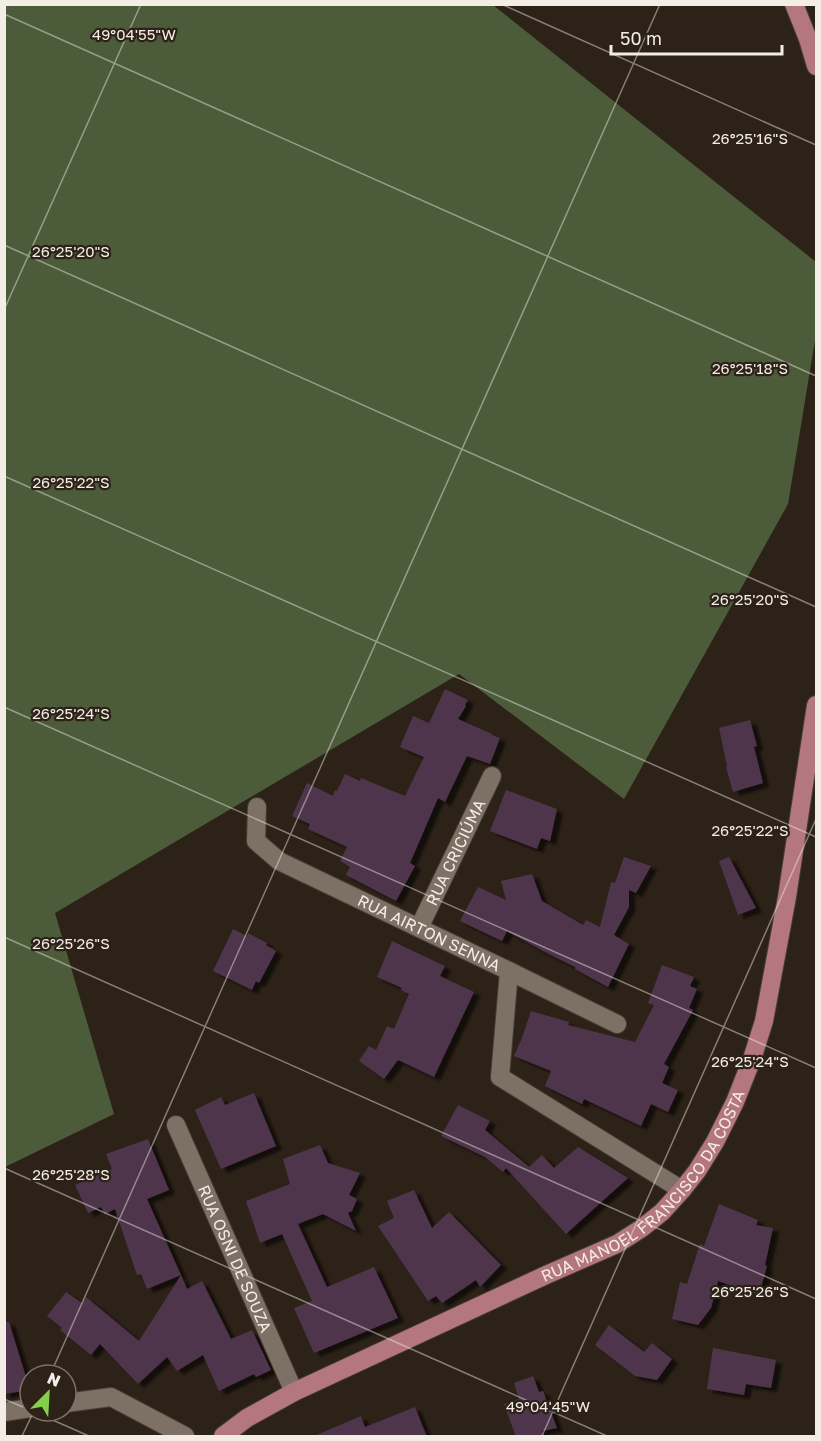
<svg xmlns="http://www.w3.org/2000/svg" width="821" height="1441" font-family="'Golos Text',sans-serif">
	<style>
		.forest { fill: #4c5c3b }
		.building { fill: #50344b; filter: url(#shadow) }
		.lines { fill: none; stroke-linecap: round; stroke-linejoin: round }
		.minor-casing { stroke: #463e36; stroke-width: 20 }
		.major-casing { stroke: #463e36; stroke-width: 20 }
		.minor { stroke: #7d7064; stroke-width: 18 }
		.major { stroke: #b4777f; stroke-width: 18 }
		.ticks { fill: none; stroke: #f4ede6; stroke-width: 1.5; stroke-opacity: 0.45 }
		.labels { text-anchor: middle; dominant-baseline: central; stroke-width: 4.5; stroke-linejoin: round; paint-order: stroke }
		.street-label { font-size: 16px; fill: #f4ede6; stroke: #2d2218 }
		.ticks-label { font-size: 15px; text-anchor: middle; fill: #f4ede6; stroke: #2d2218; stroke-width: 4.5; stroke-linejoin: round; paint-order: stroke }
	</style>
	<defs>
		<filter id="shadow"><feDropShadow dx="6" dy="4" stdDeviation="1.5" flood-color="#0009"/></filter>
	</defs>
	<rect width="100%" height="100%" fill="#2d2218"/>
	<!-- forest -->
	<polygon class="forest" points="5,4 493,5 816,262 816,334 788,504 624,799 459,674 55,913 114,1114 5,1167"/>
	<!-- building -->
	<g class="building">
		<polygon points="445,689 468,700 465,705 466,706 458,719 492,734 492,735 500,738 490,764 467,756 445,802 438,798 410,863 415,866 396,901 346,875 350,867 340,861 347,847 308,829 310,824 292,816 307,783 333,796 335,790 337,791 345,774 360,781 361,778 405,796 424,757 400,747 413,716 429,723"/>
		<polygon points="750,720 757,746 754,747 763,783 733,792 726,767 727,766 719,728"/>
		<polygon points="506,790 557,809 550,841 541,838 537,849 490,831"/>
		<polygon points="624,857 651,866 636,893 629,890 629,907 614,935 629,944 608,987 575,969 575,967 543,951 507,931 502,941 460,921 478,887 506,900 501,881 532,874 542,901 583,925 586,920 600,927 611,882 615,883"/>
		<polygon points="729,857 756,908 738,915 719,861"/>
		<polygon points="233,929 247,936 248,933 267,943 266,945 276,951 259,983 256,981 252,990 213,971"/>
		<polygon points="392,941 445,966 440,976 474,992 434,1077 398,1060 384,1079 359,1061 369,1046 376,1050 387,1026 394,1029 409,994 401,990 402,988 377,977"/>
		<polygon points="662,965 694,977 690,986 697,989 689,1008 693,1010 664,1064 669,1067 662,1083 678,1090 668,1112 651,1104 641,1126 584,1099 582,1104 545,1086 551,1071 514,1056 522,1038 531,1011 569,1022 568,1025 635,1042 654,1005 648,1003"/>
		<polygon points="254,1093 276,1146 221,1169 195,1110 221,1097 225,1105"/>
		<polygon points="458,1105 490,1121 485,1130 529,1167 542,1155 554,1168 578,1147 628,1178 566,1234 506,1168 503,1172 485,1157 441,1136"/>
		<polygon points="148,1139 169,1190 147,1199 181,1275 147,1289 141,1274 137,1275 115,1209 105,1214 101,1207 88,1213 75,1185 112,1169 106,1154"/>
		<polygon points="320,1145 328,1163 360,1173 349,1195 357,1199 352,1211 348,1213 356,1231 323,1214 298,1224 327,1287 374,1267 398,1318 314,1353 294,1308 312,1301 282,1234 260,1243 246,1201 290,1184 283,1159"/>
		<polygon points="414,1190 432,1228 449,1212 501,1265 480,1287 476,1280 442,1303 436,1296 428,1301 378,1226 394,1218 387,1201"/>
		<polygon points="719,1204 758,1220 756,1225 773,1228 765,1265 767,1266 759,1295 718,1281 711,1308 698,1325 672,1319 680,1282 687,1284 700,1244 704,1246"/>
		<polygon points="181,1275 187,1289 202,1281 231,1339 252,1330 271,1370 256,1377 254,1374 219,1391 203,1355 177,1371 167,1357 138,1384 100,1344 91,1355 60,1330 62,1328 47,1316 66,1292 82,1303 86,1297 139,1341"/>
		<polygon points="4,1322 9,1322 30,1390 4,1394"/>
		<polygon points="609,1325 644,1352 652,1343 672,1359 657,1380 635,1376 595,1345"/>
		<polygon points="713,1348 776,1360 771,1388 746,1384 744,1395 707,1389"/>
		<polygon points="533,1376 539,1392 543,1391 557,1428 542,1431 544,1437 516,1437 504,1404 519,1399 514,1383"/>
		<polygon points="415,1407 427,1437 312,1437 361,1416 365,1427"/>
	</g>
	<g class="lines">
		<defs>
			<g id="minor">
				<path id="s1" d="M257,807L256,841L279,861L509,971L500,1077L682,1190"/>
				<path id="s2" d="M419,928L492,776"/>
				<polyline points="509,971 617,1024"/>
				<path id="s3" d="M176,1125L294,1392"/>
				<polyline points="66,1403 111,1397 185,1436"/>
				<polyline points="4,1412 30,1408"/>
			</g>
			<g id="major">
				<polyline points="794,4 808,39 816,66"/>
				<path id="s4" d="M223,1436L247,1418L294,1392L546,1275L617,1244L642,1228L662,1212L682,1190L697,1171L715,1142L735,1102L752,1059L764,1021L787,897L816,705"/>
			</g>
		</defs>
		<!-- minor casing -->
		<use href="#minor" class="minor-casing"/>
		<!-- major casing -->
		<use href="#major" class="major-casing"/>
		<!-- minor -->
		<use href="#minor" class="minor"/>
		<!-- major -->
		<use href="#major" class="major"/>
	</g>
	<!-- ticks -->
	<path class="ticks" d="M501,4L816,145M4,14L816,376M4,245L816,607M4,310L141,4M4,476L816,837M4,707L816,1068M4,937L816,1299M4,1168L607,1436M50,1375L660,4M4,1399L30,1410M32,1411L89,1436M22,1436L34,1411M542,1436L816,819"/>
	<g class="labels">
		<!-- street labels -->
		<g class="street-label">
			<text stroke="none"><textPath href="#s2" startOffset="84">RUA CRICIÚMA</textPath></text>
			<text stroke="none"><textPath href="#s1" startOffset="231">RUA AIRTON SENNA</textPath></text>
			<text stroke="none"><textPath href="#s4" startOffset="498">RUA MANOEL FRANCISCO DA COSTA</textPath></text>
			<text stroke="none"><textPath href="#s3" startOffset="146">RUA OSNI DE SOUZA</textPath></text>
		</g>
	</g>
	<g class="ticks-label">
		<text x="134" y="40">49°04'55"W</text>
		<text x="750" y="144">26°25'16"S</text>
		<text x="71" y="257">26°25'20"S</text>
		<text x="750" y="374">26°25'18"S</text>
		<text x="71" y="488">26°25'22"S</text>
		<text x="750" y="605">26°25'20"S</text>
		<text x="71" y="719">26°25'24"S</text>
		<text x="750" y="836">26°25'22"S</text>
		<text x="71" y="949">26°25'26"S</text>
		<text x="750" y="1067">26°25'24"S</text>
		<text x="71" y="1180">26°25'28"S</text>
		<text x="750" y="1297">26°25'26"S</text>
		<text x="548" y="1412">49°04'45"W</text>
	</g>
	<!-- border -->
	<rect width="821" height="1441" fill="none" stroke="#f4ede6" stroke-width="12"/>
	<!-- north arrow -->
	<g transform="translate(48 1393) rotate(24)"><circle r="28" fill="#2d2218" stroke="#7d736a" stroke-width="1.5"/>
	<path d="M0-4.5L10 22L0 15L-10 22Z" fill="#86cf4c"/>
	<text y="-9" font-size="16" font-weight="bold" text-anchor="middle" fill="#f4ede6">N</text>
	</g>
	<!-- scale -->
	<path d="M611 45v9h171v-9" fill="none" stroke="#f4ede6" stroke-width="3"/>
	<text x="620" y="45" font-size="18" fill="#f4ede6" stroke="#2d2218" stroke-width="4.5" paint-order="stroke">50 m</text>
</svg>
